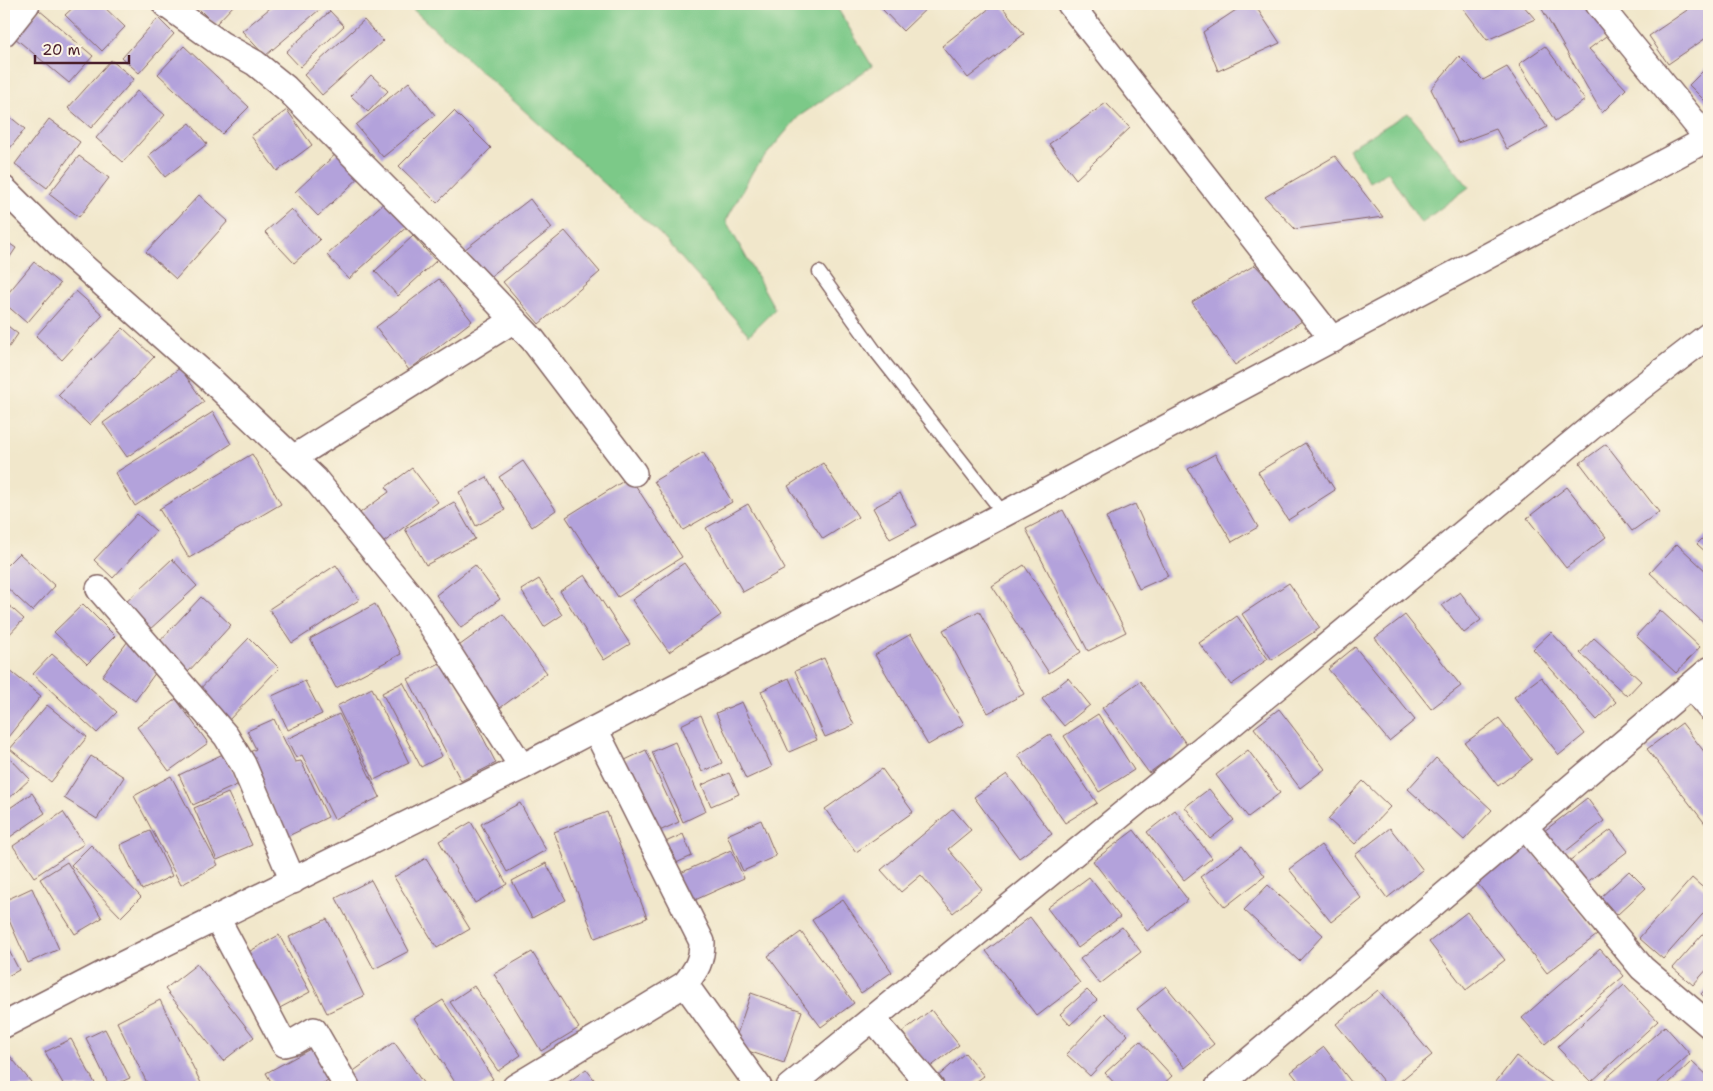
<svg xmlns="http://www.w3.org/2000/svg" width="1713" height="1091" font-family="'Shantell Sans',sans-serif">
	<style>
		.green { fill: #7cc988; stroke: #63745a }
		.building { fill: #b3a2db }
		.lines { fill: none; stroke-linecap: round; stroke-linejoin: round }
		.lane-casing { stroke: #846563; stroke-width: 15 }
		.street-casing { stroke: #846563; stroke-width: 28 }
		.lane { stroke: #fff; stroke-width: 12 }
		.street { stroke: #fff; stroke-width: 25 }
	</style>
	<rect width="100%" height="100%" fill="#fcf5e5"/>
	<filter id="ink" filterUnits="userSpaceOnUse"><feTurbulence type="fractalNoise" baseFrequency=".02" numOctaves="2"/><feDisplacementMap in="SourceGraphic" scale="10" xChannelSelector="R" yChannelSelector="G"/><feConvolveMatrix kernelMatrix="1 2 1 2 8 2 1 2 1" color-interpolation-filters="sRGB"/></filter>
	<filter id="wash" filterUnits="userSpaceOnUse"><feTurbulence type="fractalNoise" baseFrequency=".0096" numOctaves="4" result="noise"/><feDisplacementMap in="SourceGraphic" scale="20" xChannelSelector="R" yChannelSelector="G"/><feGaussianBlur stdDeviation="1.12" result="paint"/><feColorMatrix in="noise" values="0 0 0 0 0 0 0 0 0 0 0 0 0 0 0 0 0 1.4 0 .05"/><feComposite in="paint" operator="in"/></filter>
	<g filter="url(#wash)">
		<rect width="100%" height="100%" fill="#f1e7cb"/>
		<!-- green -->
		<g class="green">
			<polygon points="407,4 835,4 872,66 798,117 753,171 726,221 775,309 749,335 661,235"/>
			<polygon points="1408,113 1469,187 1421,223 1388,172 1369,182 1348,149"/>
		</g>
		<g id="blocks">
			<!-- building -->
			<g class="building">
				<polygon points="77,4 101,4 125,27 102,51 65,15"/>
				<polygon points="204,4 235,4 215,25 199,9"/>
				<polygon points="275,4 326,4 265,56 242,31"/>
				<polygon points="888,4 931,4 903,31 882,9"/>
				<polygon points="995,4 1000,4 1024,34 968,78 942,46"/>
				<polygon points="1245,4 1254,4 1280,43 1218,71 1203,32"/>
				<polygon points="1460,4 1522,4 1535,19 1487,40"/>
				<polygon points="1539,4 1585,4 1610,33 1589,49 1626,89 1602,113"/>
				<polygon points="1696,4 1709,4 1709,36 1668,64 1649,36"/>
				<polygon points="39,10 93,56 69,83 15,38"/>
				<polygon points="330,11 344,26 300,67 286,52"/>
				<polygon points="158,18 174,34 139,73 122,58"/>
				<polygon points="364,20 383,41 322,95 304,75"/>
				<polygon points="184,46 249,107 222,134 158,74"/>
				<polygon points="1545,46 1585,100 1555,121 1519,64"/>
				<polygon points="1459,56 1483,80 1507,67 1547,127 1507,149 1496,129 1458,143 1431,89"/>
				<polygon points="111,60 134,79 91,128 68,108"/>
				<polygon points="1709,65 1709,105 1689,85"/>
				<polygon points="371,75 388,91 368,112 351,96"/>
				<polygon points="409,82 435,115 383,157 356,125"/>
				<polygon points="137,91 165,115 123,162 96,138"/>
				<polygon points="1106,103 1130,128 1076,179 1049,144"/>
				<polygon points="287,110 312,145 277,171 251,136"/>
				<polygon points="454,111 491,148 437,203 399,166"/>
				<polygon points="4,112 25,129 7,152 4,150"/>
				<polygon points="49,119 80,142 47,188 15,164"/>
				<polygon points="190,123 207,144 165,177 148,156"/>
				<polygon points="339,151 362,175 318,216 295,192"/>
				<polygon points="79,156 109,178 79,217 49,194"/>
				<polygon points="1335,156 1383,217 1295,229 1265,197"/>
				<polygon points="199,195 228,221 176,279 146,252"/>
				<polygon points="388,199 411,223 349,279 327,255"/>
				<polygon points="530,199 552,228 487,279 464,250"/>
				<polygon points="291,209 320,240 294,263 265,232"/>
				<polygon points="565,231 600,272 539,324 503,282"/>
				<polygon points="413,236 436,261 398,296 375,271"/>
				<polygon points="4,240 16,248 4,266"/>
				<polygon points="34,262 60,284 27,323 4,303 4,298"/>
				<polygon points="1255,265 1305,319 1235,365 1192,302"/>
				<polygon points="439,279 472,321 409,370 376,327"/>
				<polygon points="76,291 103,315 62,360 36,336"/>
				<polygon points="4,323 18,334 4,354"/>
				<polygon points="123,328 154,357 89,425 58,395"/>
				<polygon points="180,368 204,402 127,457 103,423"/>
				<polygon points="213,412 231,444 135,506 115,473"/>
				<polygon points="1305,443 1335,490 1288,520 1258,472"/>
				<polygon points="1606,444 1659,512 1632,531 1580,463"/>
				<polygon points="703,452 732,502 683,530 654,481"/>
				<polygon points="252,454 281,504 189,558 159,509"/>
				<polygon points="1215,454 1258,527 1232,542 1188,469"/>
				<polygon points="523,461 556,510 532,527 499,477"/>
				<polygon points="823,463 858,517 823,539 788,486"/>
				<polygon points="412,468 438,502 380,545 357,515 389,492 386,487"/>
				<polygon points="487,477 505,510 476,526 459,492"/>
				<polygon points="630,477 682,557 618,597 566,517"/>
				<polygon points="1567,487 1606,537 1566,568 1527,518"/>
				<polygon points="900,493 917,525 890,539 873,508"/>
				<polygon points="454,502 475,539 426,565 405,529"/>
				<polygon points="748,504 785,569 743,592 706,528"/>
				<polygon points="1135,504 1168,576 1139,589 1106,517"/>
				<polygon points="1063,510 1126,632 1088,651 1026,529"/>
				<polygon points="137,514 156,531 113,578 94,560"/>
				<polygon points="1709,532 1709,555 1697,544"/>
				<polygon points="1677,544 1709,574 1709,628 1650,573"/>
				<polygon points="19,553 55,586 32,611 4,585 4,568"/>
				<polygon points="172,559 197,586 148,631 123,605"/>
				<polygon points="684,563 721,615 669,652 632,600"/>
				<polygon points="336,565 359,600 292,643 269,609"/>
				<polygon points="475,565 500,599 461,628 436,595"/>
				<polygon points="1024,565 1081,652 1049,673 992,586"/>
				<polygon points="585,575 630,644 604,660 560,591"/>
				<polygon points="539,579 562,615 544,627 521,590"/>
				<polygon points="1289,583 1320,628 1272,660 1242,614"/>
				<polygon points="1460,592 1481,620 1464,633 1442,605"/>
				<polygon points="201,597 231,625 188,672 157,644"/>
				<polygon points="4,601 24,619 4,640"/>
				<polygon points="83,604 115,636 87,664 54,632"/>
				<polygon points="375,604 401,654 336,688 310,639"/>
				<polygon points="1660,610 1700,647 1676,673 1636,636"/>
				<polygon points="979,611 1024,694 988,713 943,630"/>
				<polygon points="503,614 547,673 500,708 456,648"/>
				<polygon points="1405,615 1461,686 1431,709 1375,638"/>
				<polygon points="1237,616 1268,659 1231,685 1199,643"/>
				<polygon points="1551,632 1616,702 1597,720 1533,649"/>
				<polygon points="911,634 964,724 928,745 875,655"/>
				<polygon points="249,638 279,668 225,724 194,695"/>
				<polygon points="1594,638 1641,681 1627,696 1580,653"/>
				<polygon points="128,641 161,665 135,701 102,676"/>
				<polygon points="1355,647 1415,720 1389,741 1328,669"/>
				<polygon points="52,654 117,712 97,733 33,674"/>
				<polygon points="824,658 854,725 825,737 795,671"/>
				<polygon points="444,661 496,763 461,781 408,679"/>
				<polygon points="4,666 41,696 4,742"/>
				<polygon points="1541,677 1585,734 1559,755 1514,697"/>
				<polygon points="789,678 817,740 789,752 761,691"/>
				<polygon points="1068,678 1090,705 1064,726 1042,699"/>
				<polygon points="305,681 322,714 288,730 272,696"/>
				<polygon points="1140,681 1187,745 1149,773 1102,708"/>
				<polygon points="403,682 442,756 421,767 382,693"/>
				<polygon points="372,688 409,763 374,780 337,706"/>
				<polygon points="176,699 208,743 169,771 137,727"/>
				<polygon points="742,702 772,767 746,779 716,713"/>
				<polygon points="47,705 87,737 51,782 10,749"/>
				<polygon points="1279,709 1325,769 1300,788 1254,728"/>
				<polygon points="339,714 380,797 334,819 302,755 296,758 287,739"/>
				<polygon points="1098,714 1134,770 1099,792 1064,736"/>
				<polygon points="701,715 722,763 702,772 681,725"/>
				<polygon points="1499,718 1532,760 1498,786 1465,743"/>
				<polygon points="274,719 295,762 301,761 328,817 286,837 246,754 256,749 247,731"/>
				<polygon points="1682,723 1709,758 1709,824 1707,826 1647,749"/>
				<polygon points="1050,734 1097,803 1065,823 1018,755"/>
				<polygon points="675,742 706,811 683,822 652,752"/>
				<polygon points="646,750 679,822 653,834 621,762"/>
				<polygon points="1248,750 1280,793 1248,817 1216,775"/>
				<polygon points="225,753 239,784 193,805 179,775"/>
				<polygon points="6,754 30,779 4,803 4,757"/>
				<polygon points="91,756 124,777 97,819 64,798"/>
				<polygon points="1436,758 1492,810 1464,840 1408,789"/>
				<polygon points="882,769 913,812 856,852 825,809"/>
				<polygon points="729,773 739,794 711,806 702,785"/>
				<polygon points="1007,774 1052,834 1019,858 974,797"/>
				<polygon points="171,776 218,865 181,885 134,796"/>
				<polygon points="1363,781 1390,807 1355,844 1328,819"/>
				<polygon points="1209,789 1234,820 1210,839 1185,807"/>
				<polygon points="32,793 45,813 10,837 4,827 4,812"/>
				<polygon points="228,793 252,845 217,860 194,808"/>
				<polygon points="1587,798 1604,821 1561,855 1543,832"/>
				<polygon points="520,803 546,850 507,872 481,824"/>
				<polygon points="953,809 971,830 948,849 982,889 953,913 921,875 901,892 881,870"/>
				<polygon points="1175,810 1212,858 1184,880 1147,832"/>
				<polygon points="63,812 84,844 34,877 13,846"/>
				<polygon points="607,812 647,918 595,938 554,832"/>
				<polygon points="761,820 776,856 743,871 727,835"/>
				<polygon points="471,822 507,884 475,903 439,841"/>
				<polygon points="1390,828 1423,870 1387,898 1355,855"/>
				<polygon points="1134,830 1188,900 1147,931 1093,861"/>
				<polygon points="1611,830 1628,851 1582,886 1565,864"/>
				<polygon points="150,831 172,876 142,890 120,845"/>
				<polygon points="683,834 692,856 667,867 657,846"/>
				<polygon points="1525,842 1597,935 1547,973 1475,880"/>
				<polygon points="91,845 141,897 121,917 71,865"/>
				<polygon points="1321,845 1361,898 1331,922 1289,869"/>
				<polygon points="1242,846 1265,876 1225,907 1200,877"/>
				<polygon points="731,850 744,878 686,904 674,876"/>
				<polygon points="426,858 470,929 437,948 394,877"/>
				<polygon points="67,862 102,918 75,934 40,879"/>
				<polygon points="546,863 566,900 532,918 512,881"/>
				<polygon points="1629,871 1646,888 1617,915 1601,897"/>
				<polygon points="1089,877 1120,917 1078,948 1047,908"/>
				<polygon points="1692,878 1709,893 1709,907 1663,959 1639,938"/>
				<polygon points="371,880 409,951 374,969 336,898"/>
				<polygon points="1268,885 1323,935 1299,961 1244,910"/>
				<polygon points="32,888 59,949 28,963 4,909 4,901"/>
				<polygon points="843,900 892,972 861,993 812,920"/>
				<polygon points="1467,912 1505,960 1466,990 1429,942"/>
				<polygon points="1030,917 1080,983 1037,1016 986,951"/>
				<polygon points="327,919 364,996 327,1013 289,937"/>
				<polygon points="1122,927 1141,952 1100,984 1080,959"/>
				<polygon points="1709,927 1709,967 1693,985 1673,968"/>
				<polygon points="801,932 854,1003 821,1027 768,956"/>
				<polygon points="279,935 310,992 274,1011 243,955"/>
				<polygon points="4,941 19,970 4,978"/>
				<polygon points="1600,949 1624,976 1545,1044 1522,1018"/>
				<polygon points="532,952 579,1028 541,1051 494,974"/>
				<polygon points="197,964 254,1037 223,1061 165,989"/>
				<polygon points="1624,985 1658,1021 1591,1082 1557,1047"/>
				<polygon points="1709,985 1709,1001 1701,994"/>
				<polygon points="474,986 521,1055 498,1071 450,1002"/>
				<polygon points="1166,986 1214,1044 1185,1068 1137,1009"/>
				<polygon points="1087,990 1097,1000 1070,1025 1060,1014"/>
				<polygon points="1378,990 1432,1055 1393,1087 1388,1087 1336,1024"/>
				<polygon points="751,993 802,1011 784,1063 733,1046"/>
				<polygon points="160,1000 202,1085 198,1087 149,1087 117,1022"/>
				<polygon points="443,1000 493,1079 479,1087 458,1087 414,1018"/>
				<polygon points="931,1010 959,1045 929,1068 902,1032"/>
				<polygon points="1105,1013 1128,1035 1090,1076 1066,1054"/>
				<polygon points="1665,1026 1690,1054 1653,1087 1610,1087 1604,1080"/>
				<polygon points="105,1029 130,1078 110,1087 86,1038"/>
				<polygon points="71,1039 97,1087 65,1087 45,1052"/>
				<polygon points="1140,1041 1172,1076 1160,1087 1118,1087 1105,1073"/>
				<polygon points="394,1042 426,1087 351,1087 344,1078"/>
				<polygon points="314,1047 332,1079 317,1087 274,1087 266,1073"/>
				<polygon points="1324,1047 1355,1087 1303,1087 1291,1072"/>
				<polygon points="965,1053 984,1076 969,1087 944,1087 936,1078"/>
				<polygon points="10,1056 35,1087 4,1087 4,1061"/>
				<polygon points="1516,1056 1558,1087 1492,1087"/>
				<polygon points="1692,1061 1709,1077 1709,1087 1665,1087"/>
				<polygon points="586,1069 600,1087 562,1087"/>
			</g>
		</g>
	</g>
	<g filter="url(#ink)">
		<use href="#blocks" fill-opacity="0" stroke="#846563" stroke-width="1"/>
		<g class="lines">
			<defs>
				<polyline id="lane" points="819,272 876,352 1004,514"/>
				<g id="street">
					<polyline points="165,4 221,44 255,63 286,88 453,256 533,340 634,473"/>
					<polyline points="1070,4 1333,340"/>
					<polyline points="1598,4 1708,139"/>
					<polyline points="4,33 27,4"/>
					<polyline points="4,189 68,253 210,379 315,479 418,605 522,767"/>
					<polyline points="293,458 514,320"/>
					<polyline points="99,589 226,736 243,764 293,881"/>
					<polyline points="1691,686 1709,708"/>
					<polyline points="1525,827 1642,968 1709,1025"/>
					<polyline points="217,918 284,1044 295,1041 314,1030 347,1087"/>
					<polyline points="685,984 759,1087"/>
					<polyline points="873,1019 931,1087"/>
					<polyline points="4,1025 105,973 522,767 1004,514 1709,138"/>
					<path d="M515,1087L685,984C697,969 702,961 702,942L595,729"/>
					<polyline points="789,1087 1214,739 1618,405 1709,335"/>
					<polyline points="1218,1087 1709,670"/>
				</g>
			</defs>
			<!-- lane casing -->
			<use href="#lane" class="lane-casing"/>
			<!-- street casing -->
			<use href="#street" class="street-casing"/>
			<!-- lane -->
			<use href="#lane" class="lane"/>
			<!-- street -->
			<use href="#street" class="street"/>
		</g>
	</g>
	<!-- margin -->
	<rect width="1713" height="1091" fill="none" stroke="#fcf5e5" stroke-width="20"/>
	<!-- scale -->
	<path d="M35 55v8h94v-8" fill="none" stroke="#4a1f2b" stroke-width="2.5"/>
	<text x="42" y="55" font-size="15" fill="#4a1f2b" stroke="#fcf5e5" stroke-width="4" paint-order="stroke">20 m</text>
</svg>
